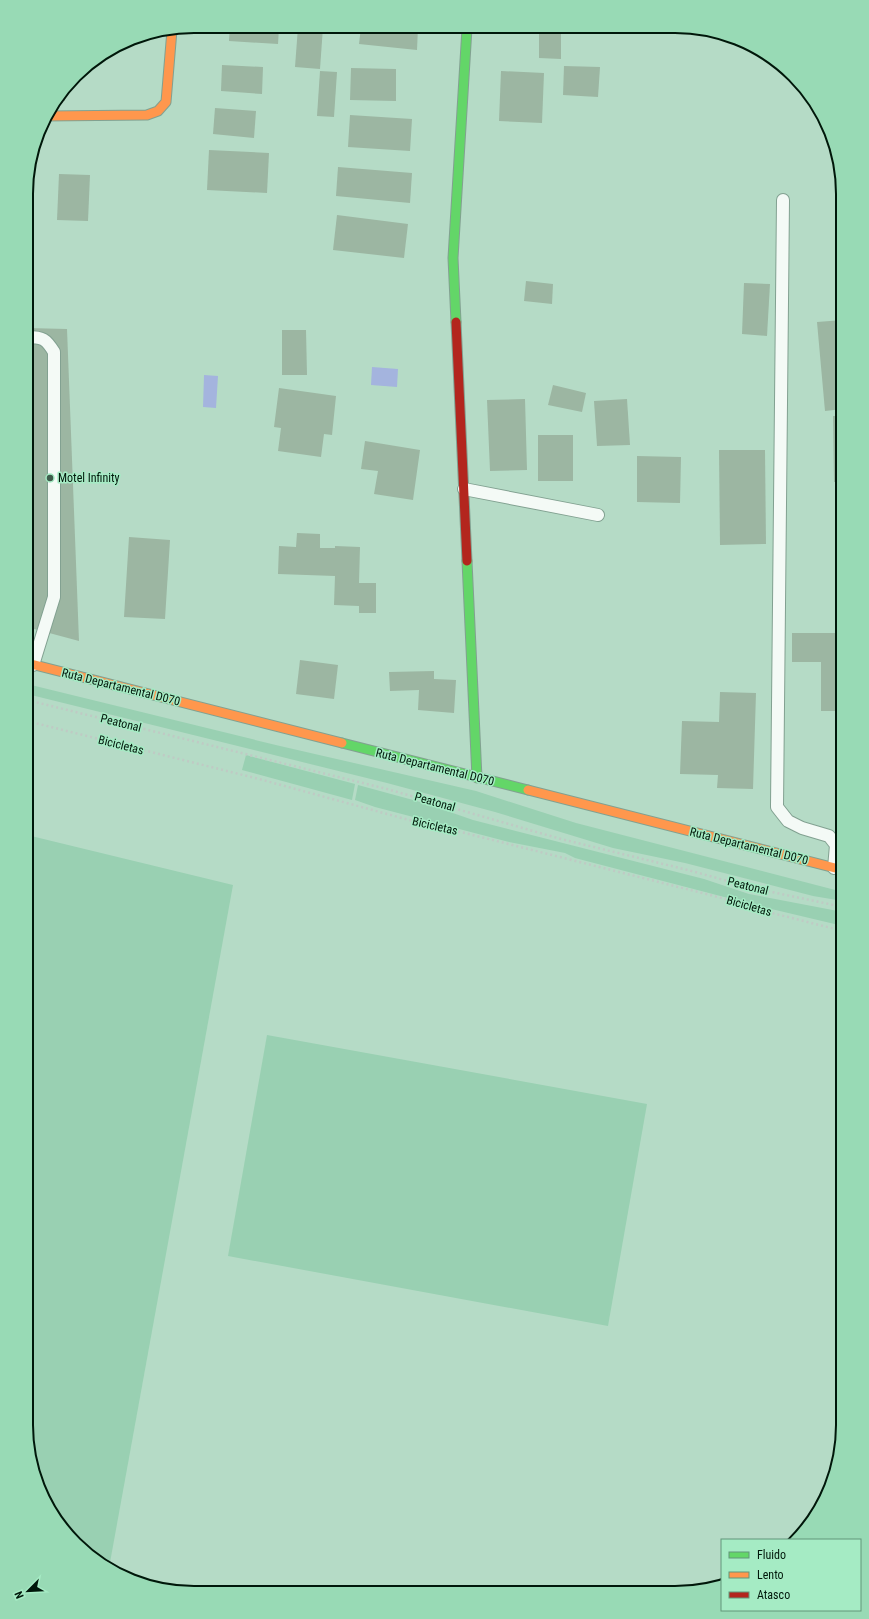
<svg xmlns="http://www.w3.org/2000/svg" width="869" height="1619" font-family="'Roboto Condensed',sans-serif">
	<style>
		.green { fill: #99d0b2 }
		.water { fill: #a4b4de }
		.building { fill: #9cb6a2 }
		.lines { fill: none; stroke-linecap: round; stroke-linejoin: round }
		.lane-casing { stroke: #82a191; stroke-width: 14 }
		.fast-casing { stroke: #82a191; stroke-width: 11 }
		.slow-casing { stroke: #82a191; stroke-width: 11 }
		.jam-casing { stroke: #82a191; stroke-width: 11 }
		.path { stroke: #bfcac4; stroke-width: 2.5; stroke-dasharray: 2 3; stroke-linecap: butt }
		.lane { stroke: #f4faf6; stroke-width: 12 }
		.fast { stroke: #63d668; stroke-width: 9 }
		.slow { stroke: #ff974d; stroke-width: 9 }
		.jam { stroke: #b3261e; stroke-width: 9 }
		.poi-dot { fill: #3f5c4c; stroke: #a5ebc4; stroke-width: 1.5 }
		.labels { text-anchor: middle; dominant-baseline: central; stroke-width: 3; stroke-linejoin: round; paint-order: stroke }
		.poi-label { font-size: 12px; fill: #00170a; stroke: #a5ebc4; text-anchor: start }
		.street-label { font-size: 12px; fill: #00170a; stroke: #a5ebc4 }
		.rim { fill: none; stroke: #00170a; stroke-width: 2 }
	</style>
	<rect width="100%" height="100%" fill="#b5dbc6"/>
	<!-- green -->
	<g class="green">
		<polygon points="27,684 280,746 476,791 576,823 843,892 843,901 813,896 685,863 613,848 495,812 387,783 27,694"/>
		<polygon points="246,755 355,784 352,800 242,770"/>
		<polygon points="358,785 424,803 473,820 704,879 749,894 843,912 843,926 751,904 575,858 565,853 509,842 375,807 355,800"/>
		<polygon points="27,835 233,885 109,1568 91,1558 54,1519 35,1479 26,1425"/>
		<polygon points="267,1035 647,1104 608,1326 228,1256"/>
	</g>
	<!-- water -->
	<g class="water">
		<polygon points="372,367 398,369 397,387 371,385"/>
		<polygon points="204,375 218,376 216,408 203,407"/>
	</g>
	<!-- building -->
	<g class="building">
		<polygon points="230,26 279,27 278,44 229,41"/>
		<polygon points="298,27 323,27 320,69 295,67"/>
		<polygon points="361,27 418,27 417,50 359,44"/>
		<polygon points="539,32 561,32 561,59 539,58"/>
		<polygon points="222,65 263,67 262,94 221,91"/>
		<polygon points="564,66 600,67 598,97 563,95"/>
		<polygon points="351,68 396,69 396,101 350,100"/>
		<polygon points="320,71 337,72 334,117 317,116"/>
		<polygon points="501,71 544,73 542,123 499,121"/>
		<polygon points="66,90 65,101 58,100"/>
		<polygon points="215,108 256,111 254,138 213,134"/>
		<polygon points="350,115 412,119 410,151 348,147"/>
		<polygon points="209,150 269,153 267,193 207,190"/>
		<polygon points="338,167 412,173 410,203 336,196"/>
		<polygon points="59,174 90,175 88,221 57,220"/>
		<polygon points="337,215 408,224 404,258 333,250"/>
		<polygon points="526,281 553,284 552,304 524,301"/>
		<polygon points="744,283 770,284 767,336 742,334"/>
		<polygon points="843,320 843,409 825,411 817,322"/>
		<polygon points="27,328 67,329 79,641 27,627"/>
		<polygon points="282,330 306,330 307,375 282,375"/>
		<polygon points="553,385 586,393 582,412 548,405"/>
		<polygon points="279,388 336,396 332,435 324,434 321,457 278,451 281,428 274,427"/>
		<polygon points="525,399 527,470 490,471 487,400"/>
		<polygon points="627,399 630,445 597,446 594,401"/>
		<polygon points="833,416 843,416 843,482 834,482"/>
		<rect x="538" y="435" width="35" height="46"/>
		<polygon points="365,441 420,450 413,500 374,494 378,471 361,469"/>
		<polygon points="719,450 765,450 766,544 720,545"/>
		<polygon points="637,456 681,457 680,503 637,502"/>
		<polygon points="297,533 320,534 320,548 335,548 335,546 360,547 359,583 376,583 376,613 359,613 359,606 334,605 335,576 278,574 279,546 296,547"/>
		<polygon points="129,537 170,540 165,619 124,617"/>
		<polygon points="792,633 842,633 841,711 821,711 821,662 792,662"/>
		<polygon points="300,660 338,665 334,699 296,694"/>
		<polygon points="434,671 434,679 456,680 454,713 418,710 419,690 390,691 389,672"/>
		<polygon points="720,692 756,693 753,789 717,788 718,775 680,774 682,721 719,722"/>
	</g>
	<g class="lines">
		<defs>
			<g id="lane">
				<polyline points="783,200 777,807 788,821 802,828 829,836 836,845 834,868"/>
				<path d="M27,337C43,337 46,339 54,352V597L33,665"/>
				<polyline points="464,489 598,515"/>
			</g>
			<g id="fast">
				<polyline points="456,322 453,258 467,28"/>
				<polyline points="467,561 477,778"/>
				<polyline points="342,743 528,790"/>
			</g>
			<g id="slow">
				<polyline points="46,116 147,115 158,111 166,102 172,30"/>
				<polyline points="27,663 342,743"/>
				<polyline points="528,790 843,870"/>
			</g>
			<polyline id="jam" points="456,322 467,561"/>
		</defs>
		<!-- lane casing -->
		<use href="#lane" class="lane-casing"/>
		<!-- fast casing -->
		<use href="#fast" class="fast-casing"/>
		<!-- slow casing -->
		<use href="#slow" class="slow-casing"/>
		<!-- jam casing -->
		<use href="#jam" class="jam-casing"/>
		<!-- path -->
		<g class="path">
			<polyline points="27,700 387,789 561,839 688,870 753,888 843,907"/>
			<polyline points="27,721 259,779 409,820 449,829 722,898 768,912 843,931"/>
		</g>
		<!-- lane -->
		<use href="#lane" class="lane"/>
		<!-- fast -->
		<use href="#fast" class="fast"/>
		<!-- slow -->
		<use href="#slow" class="slow"/>
		<!-- jam -->
		<use href="#jam" class="jam"/>
	</g>
	<!-- markers -->
	<circle class="poi-dot" cx="50" cy="478" r="4"/>
	<g class="labels">
		<!-- poi labels -->
		<g class="poi-label">
			<text x="58" y="478">Motel Infinity</text>
		</g>
		<!-- street labels -->
		<g class="street-label">
			<text transform="translate(121 687) rotate(14)">Ruta Departamental D070</text>
			<text transform="translate(121 723) rotate(14)">Peatonal</text>
			<text transform="translate(121 745) rotate(14)">Bicicletas</text>
			<text transform="translate(435 767) rotate(14)">Ruta Departamental D070</text>
			<text transform="translate(435 802) rotate(16)">Peatonal</text>
			<text transform="translate(435 826) rotate(13)">Bicicletas</text>
			<text transform="translate(749 846) rotate(14)">Ruta Departamental D070</text>
			<text transform="translate(748 886) rotate(14)">Peatonal</text>
			<text transform="translate(749 906) rotate(16)">Bicicletas</text>
		</g>
	</g>
	<!-- crop -->
	<path d="M0 0H869V1619H0ZM194 33H675A161 161 0 0 1 836 194V1425A161 161 0 0 1 675 1586H194A161 161 0 0 1 33 1425V194A161 161 0 0 1 194 33Z" fill="#98dab5" fill-rule="evenodd"/>
	<path class="rim" d="M194 33H675A161 161 0 0 1 836 194V1425A161 161 0 0 1 675 1586H194A161 161 0 0 1 33 1425V194A161 161 0 0 1 194 33Z"/>
	<!-- legend -->
	<rect x="721" y="1539" width="140" height="72" fill="#a5ebc4" stroke="#63967a"/>
	<rect x="729" y="1552" width="20" height="6" fill="#63d668" stroke="#63967a"/>
	<text x="757" y="1559" font-size="12" fill="#00170a">Fluido</text>
	<rect x="729" y="1572" width="20" height="6" fill="#ff974d" stroke="#63967a"/>
	<text x="757" y="1579" font-size="12" fill="#00170a">Lento</text>
	<rect x="729" y="1592" width="20" height="6" fill="#b3261e" stroke="#63967a"/>
	<text x="757" y="1599" font-size="12" fill="#00170a">Atasco</text>
	<!-- north arrow -->
	<g transform="translate(28 1591) rotate(246)" stroke="#a5ebc4" stroke-width="3" paint-order="stroke">
	<path d="M0-3L7 15L0 10L-7 15Z" fill="#00170a"/>
	<text y="-6" font-size="11" font-weight="bold" text-anchor="middle" fill="#00170a">N</text>
	</g>
</svg>
